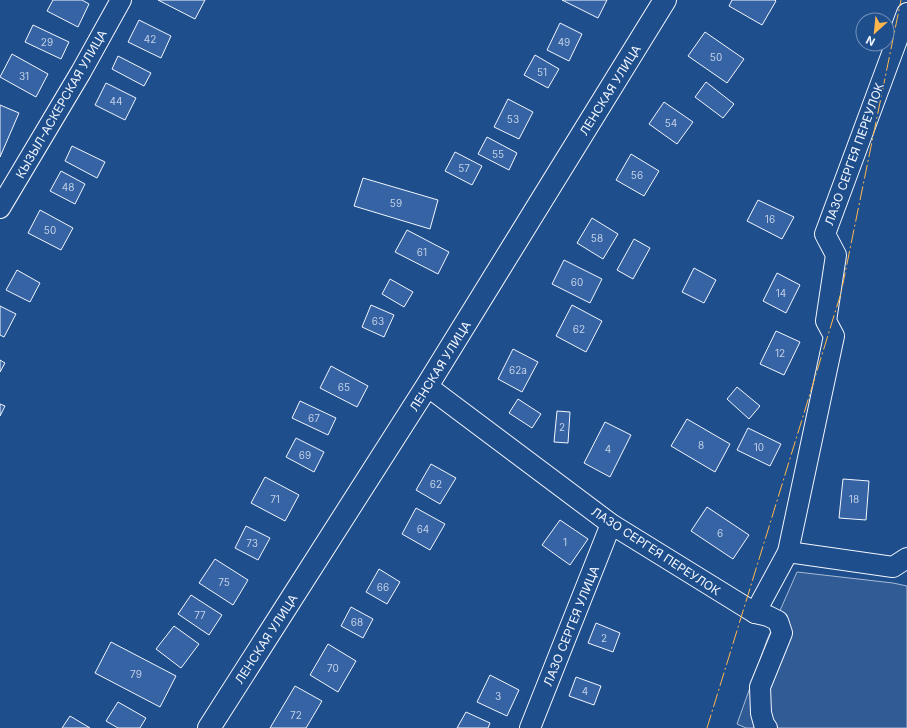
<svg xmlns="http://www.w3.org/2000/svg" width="907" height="728" font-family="Inter,sans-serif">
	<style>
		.built { fill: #305b95; stroke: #a8bbd7 }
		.building { fill: #3563a3; stroke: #f2f6ff }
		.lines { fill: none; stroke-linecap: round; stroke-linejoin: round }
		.minor-casing { stroke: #f2f6ff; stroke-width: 22 }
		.secondary-casing { stroke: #f2f6ff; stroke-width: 24 }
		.minor { stroke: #1f4e8c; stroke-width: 20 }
		.secondary { stroke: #1f4e8c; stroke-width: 22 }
		.power { stroke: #ffb74d; stroke-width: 1; stroke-dasharray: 14 3 2 3; stroke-linecap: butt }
		.labels { text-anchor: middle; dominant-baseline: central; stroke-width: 3; stroke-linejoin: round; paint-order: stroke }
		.number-label { font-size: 10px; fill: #c3d1e8 }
		.street-label { font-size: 12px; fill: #f2f6ff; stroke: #1f4e8c }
	</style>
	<rect width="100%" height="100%" fill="#1f4e8c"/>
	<!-- built -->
	<polygon class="built" points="797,572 893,583 907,586 907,728 746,728 737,724 767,640"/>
	<!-- building -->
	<g class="building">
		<polygon points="53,0 82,0 89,4 78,27 47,11"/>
		<polygon points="158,0 205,0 195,19"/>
		<polygon points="562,0 607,0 598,18"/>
		<polygon points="732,0 775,0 776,1 762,25 729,6"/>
		<polygon points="139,20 171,36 161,58 128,42"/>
		<polygon points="560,23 582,34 569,61 547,50"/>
		<polygon points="33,25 69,42 61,59 25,42"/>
		<polygon points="705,32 744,59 727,83 688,56"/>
		<polygon points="12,54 48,74 36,97 0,77"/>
		<polygon points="535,55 559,69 548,88 524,75"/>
		<polygon points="118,56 151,73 144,86 112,69"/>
		<polygon points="706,82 734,104 723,118 695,97"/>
		<polygon points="106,83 136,98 125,120 95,105"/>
		<polygon points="508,99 533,112 519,139 494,127"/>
		<polygon points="664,102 693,122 677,144 649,124"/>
		<polygon points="0,105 19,113 0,157"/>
		<polygon points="487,137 517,153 509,170 478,154"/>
		<polygon points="72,146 105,162 97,178 65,161"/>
		<polygon points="455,152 482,166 472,185 445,171"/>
		<polygon points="631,154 659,171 644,196 616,180"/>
		<polygon points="61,171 85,184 75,204 50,191"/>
		<polygon points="363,178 438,200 430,229 354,206"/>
		<polygon points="758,200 794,217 782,239 747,221"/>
		<polygon points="40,210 73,228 61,250 28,233"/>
		<polygon points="592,218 618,234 603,259 577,243"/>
		<polygon points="407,230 449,252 438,274 395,252"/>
		<polygon points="634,239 650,248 633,279 617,270"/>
		<polygon points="564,260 602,279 590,303 552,284"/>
		<polygon points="694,268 716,280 704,303 682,292"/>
		<polygon points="17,270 40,283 30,302 6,290"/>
		<polygon points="777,273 800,285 786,313 763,301"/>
		<polygon points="390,279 413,292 404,307 382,294"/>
		<polygon points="371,305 394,315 384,337 362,327"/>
		<polygon points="572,305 602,321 586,352 556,336"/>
		<polygon points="0,306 16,314 4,337 0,335"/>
		<polygon points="776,331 800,342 784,375 760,364"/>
		<polygon points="513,349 538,362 522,392 498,379"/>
		<polygon points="0,360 5,363 0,372"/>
		<polygon points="331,366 368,386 357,407 320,388"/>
		<polygon points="737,387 760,406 749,419 727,399"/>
		<polygon points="518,399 541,414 532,428 509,413"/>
		<polygon points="300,401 336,418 328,435 292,418"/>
		<polygon points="0,404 5,406 0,416"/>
		<polygon points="557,411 570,412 568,443 554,442"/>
		<polygon points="687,419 730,444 715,472 671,446"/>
		<polygon points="605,422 631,435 610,477 584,463"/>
		<polygon points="748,428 781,444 770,466 737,450"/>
		<polygon points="296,438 324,452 314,472 286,457"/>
		<polygon points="431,464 456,478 440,504 416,490"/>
		<polygon points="265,477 299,495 285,521 251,503"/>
		<polygon points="843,479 869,481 866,520 839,518"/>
		<polygon points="707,507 749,535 733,559 691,531"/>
		<polygon points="416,508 445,524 430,550 402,534"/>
		<polygon points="560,520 588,539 570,565 542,545"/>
		<polygon points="246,526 270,538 258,560 235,548"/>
		<polygon points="215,559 248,580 233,605 199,583"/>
		<polygon points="379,569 400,582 387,604 366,592"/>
		<polygon points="191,595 222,615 209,635 178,614"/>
		<polygon points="351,607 373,619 363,638 341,626"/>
		<polygon points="596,623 620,633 613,652 588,643"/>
		<polygon points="174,626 199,644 181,668 156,649"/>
		<polygon points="111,642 176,676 160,707 95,673"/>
		<polygon points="328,644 356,661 338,692 310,675"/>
		<polygon points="490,675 519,690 507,716 477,702"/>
		<polygon points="576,677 601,686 594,705 569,696"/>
		<polygon points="295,686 322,701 306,728 270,728"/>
		<polygon points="118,702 146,718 140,728 118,728 106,721"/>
		<polygon points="466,712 490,723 488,728 457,728"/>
		<polygon points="70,716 90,728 62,728"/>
	</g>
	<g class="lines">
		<defs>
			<g id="minor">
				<polyline points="0,208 81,72 121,0"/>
				<polyline points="427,386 611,524 755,613 788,552 834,336 826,321 836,255 825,234 907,13"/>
				<polyline points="788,552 893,567 907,558"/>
				<polyline points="755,613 768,616 778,621 782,633 760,687 761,713 764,724 767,728"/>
				<polyline points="530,728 611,524"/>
			</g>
			<polyline id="secondary" points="209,728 427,386 665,0"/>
		</defs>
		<!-- minor casing -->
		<use href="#minor" class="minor-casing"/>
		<!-- secondary casing -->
		<use href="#secondary" class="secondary-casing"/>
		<!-- minor -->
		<use href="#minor" class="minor"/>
		<!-- secondary -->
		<use href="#secondary" class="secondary"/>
		<!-- power -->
		<polyline class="power" points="707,728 841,293 901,0"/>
	</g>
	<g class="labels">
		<!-- number labels -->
		<g class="number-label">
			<text x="150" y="39">42</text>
			<text x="47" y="42">29</text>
			<text x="564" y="42">49</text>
			<text x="716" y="57">50</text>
			<text x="542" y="72">51</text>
			<text x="24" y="76">31</text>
			<text x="116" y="101">44</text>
			<text x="513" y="119">53</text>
			<text x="671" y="123">54</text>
			<text x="498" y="154">55</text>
			<text x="464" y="168">57</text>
			<text x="637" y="175">56</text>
			<text x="68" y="187">48</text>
			<text x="396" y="203">59</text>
			<text x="770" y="219">16</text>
			<text x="50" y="230">50</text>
			<text x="597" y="238">58</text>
			<text x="422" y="252">61</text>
			<text x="577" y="282">60</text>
			<text x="781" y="293">14</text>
			<text x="378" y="321">63</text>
			<text x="579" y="329">62</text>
			<text x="780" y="353">12</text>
			<text x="518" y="370">62a</text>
			<text x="344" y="387">65</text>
			<text x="314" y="418">67</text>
			<text x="562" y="427">2</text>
			<text x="701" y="445">8</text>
			<text x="759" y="447">10</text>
			<text x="608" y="449">4</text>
			<text x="305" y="455">69</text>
			<text x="436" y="484">62</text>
			<text x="275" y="499">71</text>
			<text x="854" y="499">18</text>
			<text x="423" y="529">64</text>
			<text x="720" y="533">6</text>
			<text x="565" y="542">1</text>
			<text x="252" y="543">73</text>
			<text x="224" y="582">75</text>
			<text x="383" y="587">66</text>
			<text x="200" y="615">77</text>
			<text x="357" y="622">68</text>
			<text x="604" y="638">2</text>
			<text x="333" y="668">70</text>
			<text x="136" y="674">79</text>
			<text x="585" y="691">4</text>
			<text x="498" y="696">3</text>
			<text x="296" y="715">72</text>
		</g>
		<!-- street labels -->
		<g class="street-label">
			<text transform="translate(610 90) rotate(-58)">ЛЕНСКАЯ УЛИЦА</text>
			<text transform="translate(61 104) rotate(-60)">КЫЗЫЛ-АСКЕРСКАЯ УЛИЦА</text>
			<text transform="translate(854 154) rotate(-70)">ЛАЗО СЕРГЕЯ ПЕРЕУЛОК</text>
			<text transform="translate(440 366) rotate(-58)">ЛЕНСКАЯ УЛИЦА</text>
			<text transform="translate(656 551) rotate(33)">ЛАЗО СЕРГЕЯ ПЕРЕУЛОК</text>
			<text transform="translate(571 626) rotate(-68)">ЛАЗО СЕРГЕЯ УЛИЦА</text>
			<text transform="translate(266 639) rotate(-57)">ЛЕНСКАЯ УЛИЦА</text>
		</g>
	</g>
	<!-- north arrow -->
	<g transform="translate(875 32) rotate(207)"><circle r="19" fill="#1f4e8c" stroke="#7391ba"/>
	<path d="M0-3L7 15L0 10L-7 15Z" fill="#ffb74d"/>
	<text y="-6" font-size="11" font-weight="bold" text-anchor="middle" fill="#f2f6ff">N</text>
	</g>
</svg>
